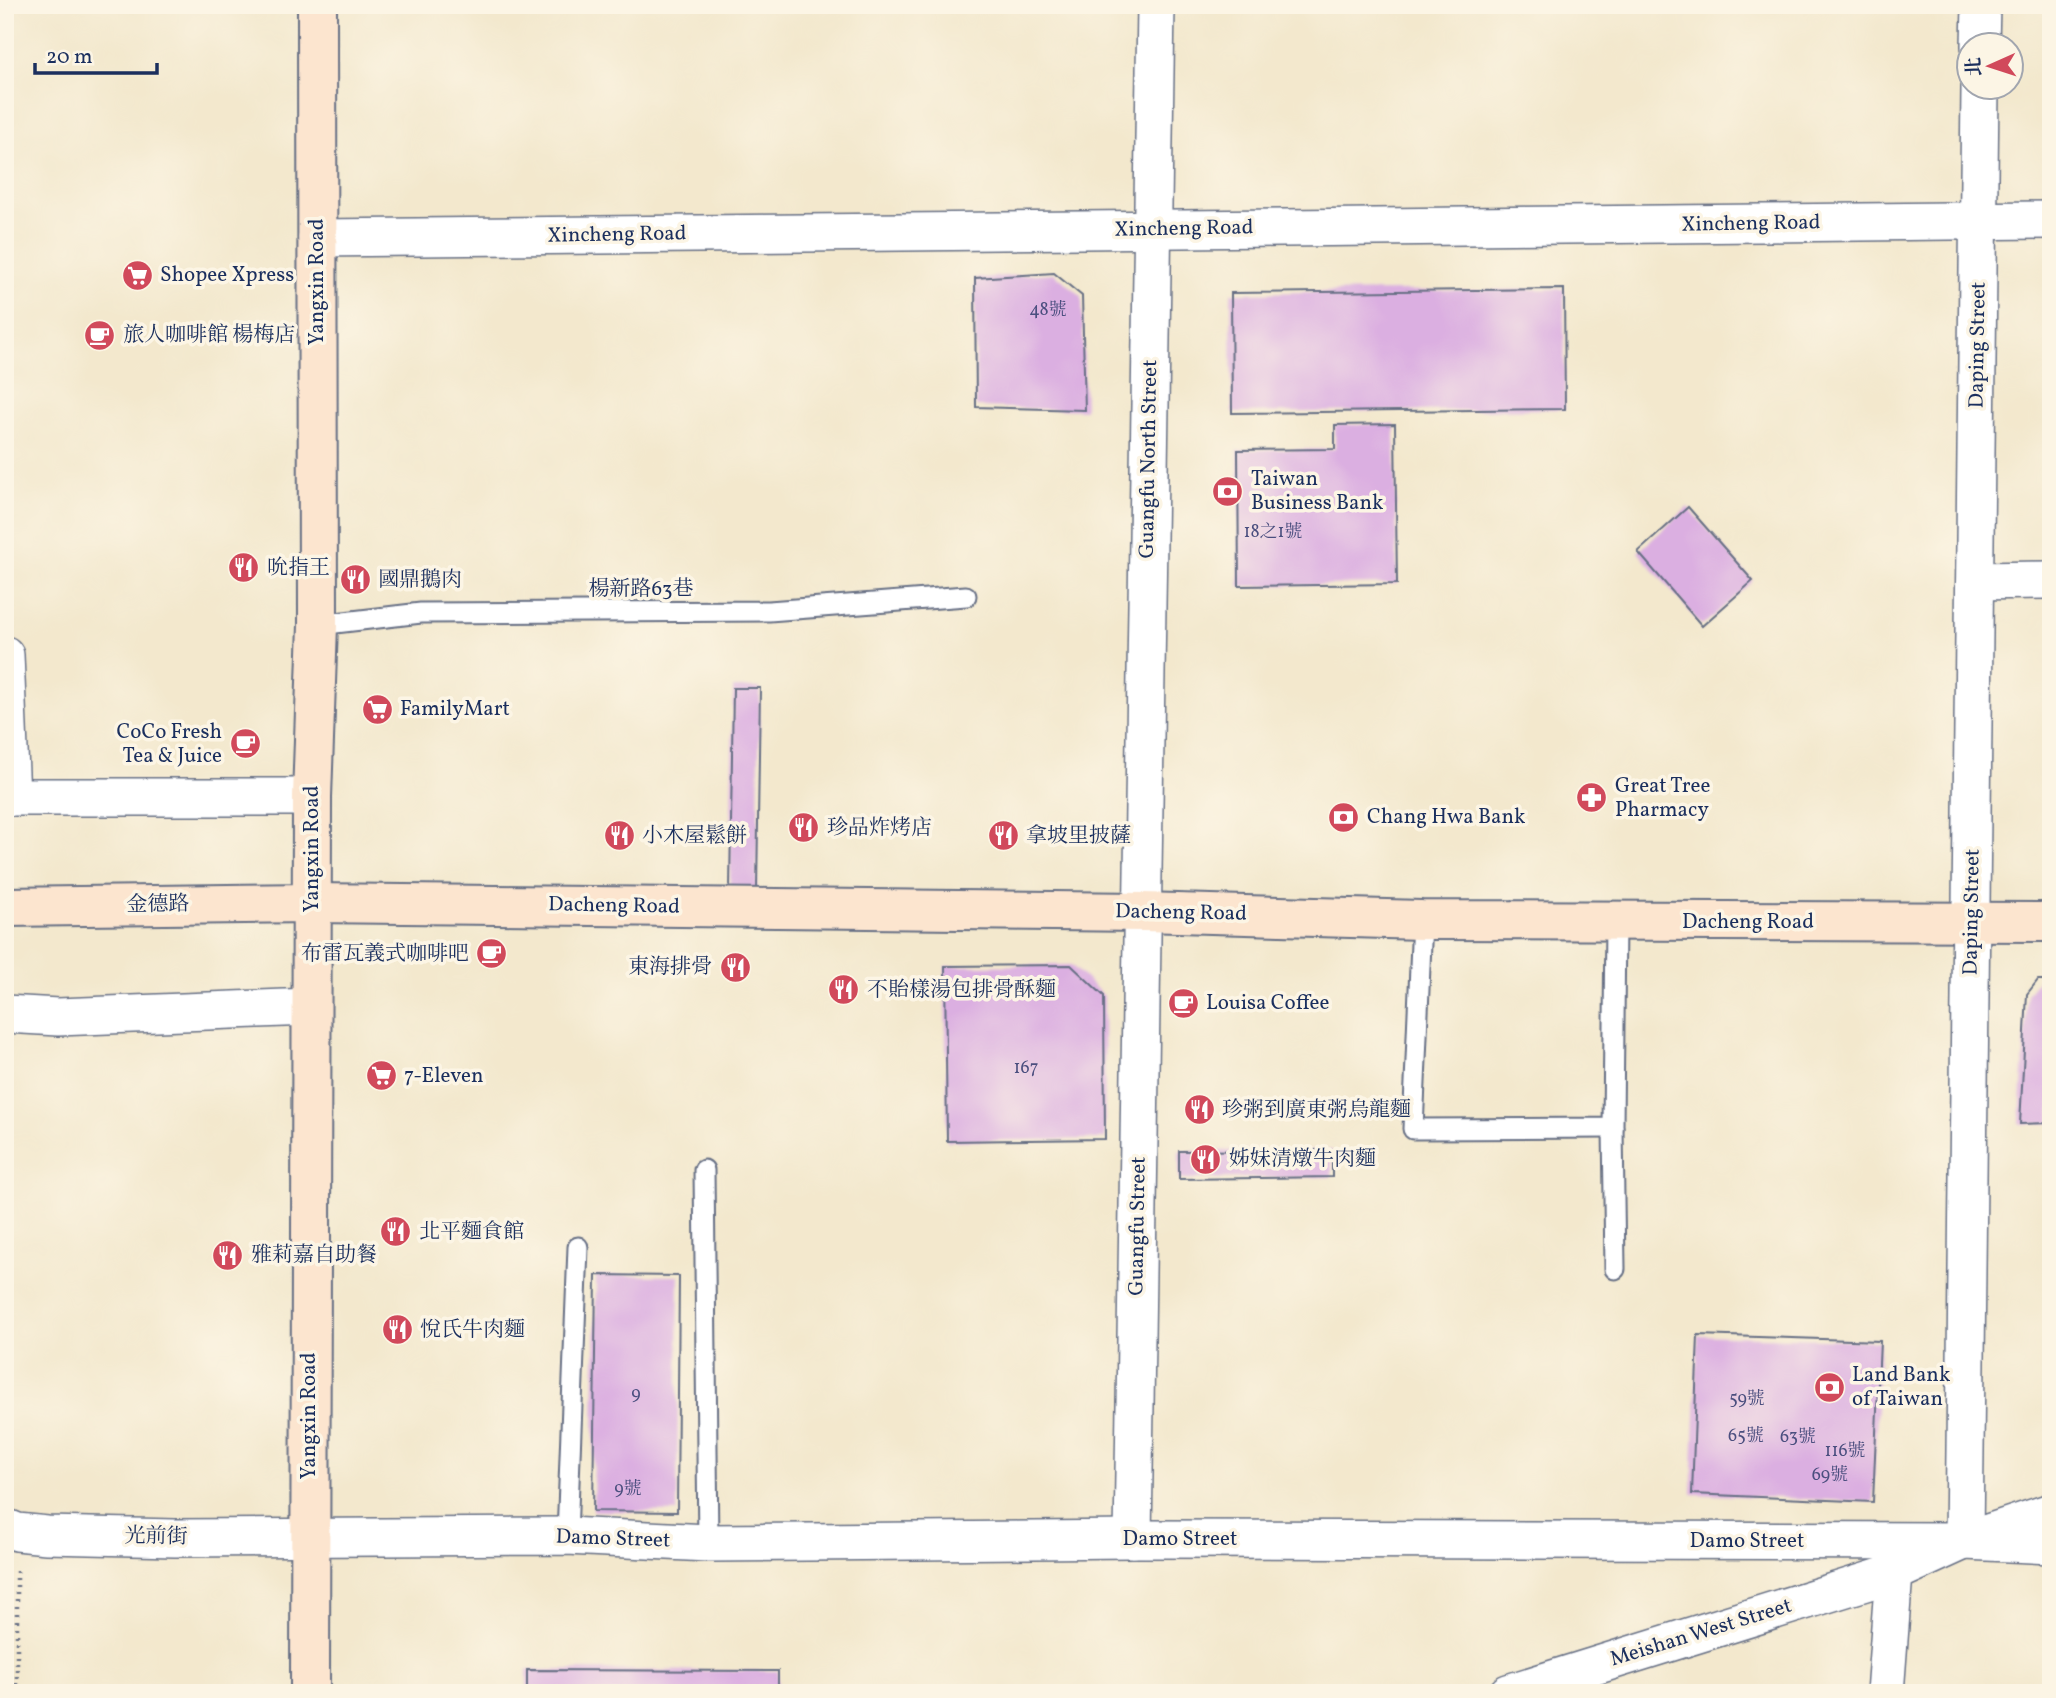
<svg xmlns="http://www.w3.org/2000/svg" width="2056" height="1698" font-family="Vollkorn,'Noto Serif TC',serif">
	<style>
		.building { fill: #dbafe1 }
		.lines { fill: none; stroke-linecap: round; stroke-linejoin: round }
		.lane-casing { stroke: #677085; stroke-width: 23 }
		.street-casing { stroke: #677085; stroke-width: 40 }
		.secondary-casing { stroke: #677085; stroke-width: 42 }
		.path { stroke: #677085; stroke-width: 4.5; stroke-dasharray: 2 5; stroke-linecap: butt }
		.lane { stroke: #fff; stroke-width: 19 }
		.street { stroke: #fff; stroke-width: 37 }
		.secondary { stroke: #fce5cf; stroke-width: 38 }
		.labels { text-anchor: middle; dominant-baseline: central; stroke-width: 7; stroke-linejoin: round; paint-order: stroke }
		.number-label { font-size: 18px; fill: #4b4f7f }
		.street-label { font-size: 21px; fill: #1b2f5e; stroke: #fcf5e5 }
		.poi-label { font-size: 21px; fill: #1b2f5e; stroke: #fcf5e5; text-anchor: start }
	</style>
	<rect width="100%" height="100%" fill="#fcf5e5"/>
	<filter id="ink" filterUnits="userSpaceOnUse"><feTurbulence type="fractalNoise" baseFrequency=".0143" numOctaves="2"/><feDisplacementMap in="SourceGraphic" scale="14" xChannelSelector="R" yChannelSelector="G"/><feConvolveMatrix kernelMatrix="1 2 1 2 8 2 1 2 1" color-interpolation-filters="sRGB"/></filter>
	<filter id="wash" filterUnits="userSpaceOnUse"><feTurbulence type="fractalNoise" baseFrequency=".00686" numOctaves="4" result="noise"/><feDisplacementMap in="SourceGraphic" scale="28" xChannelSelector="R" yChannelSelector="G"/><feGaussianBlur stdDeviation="1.57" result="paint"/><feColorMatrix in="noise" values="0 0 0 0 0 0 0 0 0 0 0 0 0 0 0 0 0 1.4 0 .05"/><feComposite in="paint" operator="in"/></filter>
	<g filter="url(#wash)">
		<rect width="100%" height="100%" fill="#f3e8cd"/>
		<g id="blocks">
			<!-- building -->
			<g class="building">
				<polygon points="1054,273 1082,296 1085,410 976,407 975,278"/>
				<polygon points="1564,289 1565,409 1232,413 1231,293"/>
				<polygon points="1395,424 1397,584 1239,586 1238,450 1335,449 1335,425"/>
				<polygon points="1688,507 1753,581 1702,626 1638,552"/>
				<polygon points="733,688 760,688 757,890 730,890"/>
				<polygon points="1071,965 1104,996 1105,1139 947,1141 945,966"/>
				<polygon points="2038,980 2051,980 2051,1123 2020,1124 2027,994"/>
				<polygon points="1332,1150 1332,1177 1179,1179 1179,1151"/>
				<polygon points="596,1275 679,1276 677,1512 593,1511"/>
				<polygon points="1698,1335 1880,1341 1873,1502 1692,1494"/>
				<polygon points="527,1670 778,1671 778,1693 527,1693"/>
			</g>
		</g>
	</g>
	<g filter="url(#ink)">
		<use href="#blocks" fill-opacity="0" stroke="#677085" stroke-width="2"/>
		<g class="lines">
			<defs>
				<g id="lane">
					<polyline points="318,625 421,613 769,611 966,596"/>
					<polyline points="1422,920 1413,1129 1613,1128 1615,921"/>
					<polyline points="1613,1128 1615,1269"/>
					<polyline points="704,1170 708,1543"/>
					<polyline points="567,1536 578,1247"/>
				</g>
				<g id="street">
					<polyline points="1980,46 1981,5"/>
					<polyline points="317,238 2051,220"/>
					<polyline points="1975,581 2051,580"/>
					<polyline points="5,655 11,797"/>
					<polyline points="5,797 312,797"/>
					<polyline points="5,1014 58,1017 311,1007"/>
					<polyline points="5,1527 17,1532 47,1535 175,1538 567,1536 708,1543 1133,1539 1964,1541 2051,1545"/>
					<polyline points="1985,1534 2051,1512"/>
					<polyline points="1133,1539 1156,5"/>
					<polyline points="1508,1693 1894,1573"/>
					<polyline points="1885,1693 1894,1573 1964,1541 1980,88"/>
				</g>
				<g id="secondary">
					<polyline points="5,907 312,903 1143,912 1422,920 2051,922"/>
					<polyline points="310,1693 312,797 318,625 317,5"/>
				</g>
			</defs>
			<!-- lane casing -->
			<use href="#lane" class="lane-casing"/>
			<!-- street casing -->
			<use href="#street" class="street-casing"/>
			<!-- secondary casing -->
			<use href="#secondary" class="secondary-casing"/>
			<!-- path -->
			<polyline class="path" points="17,1571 17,1693"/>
			<!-- lane -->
			<use href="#lane" class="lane"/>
			<!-- street -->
			<use href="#street" class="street"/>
			<!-- secondary -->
			<use href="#secondary" class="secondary"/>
		</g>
	</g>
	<!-- icons -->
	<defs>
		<symbol id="supermarket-disc" viewBox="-11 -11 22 22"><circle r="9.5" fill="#d1495b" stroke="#fcf5e5"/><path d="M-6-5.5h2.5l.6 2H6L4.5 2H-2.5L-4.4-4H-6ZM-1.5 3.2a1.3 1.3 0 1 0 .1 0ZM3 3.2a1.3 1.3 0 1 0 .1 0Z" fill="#fff"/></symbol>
		<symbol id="cafe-disc" viewBox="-11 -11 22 22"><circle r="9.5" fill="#d1495b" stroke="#fcf5e5"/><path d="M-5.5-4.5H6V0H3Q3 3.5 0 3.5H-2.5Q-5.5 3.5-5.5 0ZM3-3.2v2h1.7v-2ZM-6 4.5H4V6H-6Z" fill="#fff"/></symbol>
		<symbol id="bank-disc" viewBox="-11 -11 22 22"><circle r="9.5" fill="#d1495b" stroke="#fcf5e5"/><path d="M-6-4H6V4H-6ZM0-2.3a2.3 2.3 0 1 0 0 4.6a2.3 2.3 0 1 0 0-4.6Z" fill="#fff"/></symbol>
		<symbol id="restaurant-disc" viewBox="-11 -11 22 22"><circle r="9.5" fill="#d1495b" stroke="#fcf5e5"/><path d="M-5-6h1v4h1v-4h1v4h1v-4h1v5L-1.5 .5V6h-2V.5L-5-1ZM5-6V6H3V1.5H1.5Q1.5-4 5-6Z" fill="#fff"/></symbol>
		<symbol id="pharmacy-disc" viewBox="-11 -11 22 22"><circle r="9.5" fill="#d1495b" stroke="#fcf5e5"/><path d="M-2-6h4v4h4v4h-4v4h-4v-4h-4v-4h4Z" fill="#fff"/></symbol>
	</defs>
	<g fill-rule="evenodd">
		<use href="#supermarket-disc" x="120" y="258" width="35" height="35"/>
		<use href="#cafe-disc" x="82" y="318" width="35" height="35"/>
		<use href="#bank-disc" x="1210" y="474" width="35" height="35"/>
		<use href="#restaurant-disc" x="226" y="550" width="35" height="35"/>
		<use href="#restaurant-disc" x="338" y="562" width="35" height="35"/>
		<use href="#supermarket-disc" x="360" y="692" width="35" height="35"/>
		<use href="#cafe-disc" x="228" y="726" width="35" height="35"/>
		<use href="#pharmacy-disc" x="1574" y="780" width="35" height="35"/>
		<use href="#bank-disc" x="1326" y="800" width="35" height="35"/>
		<use href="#restaurant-disc" x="786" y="810" width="35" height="35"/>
		<use href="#restaurant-disc" x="602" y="818" width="35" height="35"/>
		<use href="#restaurant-disc" x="986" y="818" width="35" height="35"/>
		<use href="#cafe-disc" x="474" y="936" width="35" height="35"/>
		<use href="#restaurant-disc" x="718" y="950" width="35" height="35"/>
		<use href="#restaurant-disc" x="826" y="972" width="35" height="35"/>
		<use href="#cafe-disc" x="1166" y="986" width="35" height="35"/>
		<use href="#supermarket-disc" x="364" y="1058" width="35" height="35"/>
		<use href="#restaurant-disc" x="1182" y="1092" width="35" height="35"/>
		<use href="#restaurant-disc" x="1188" y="1142" width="35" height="35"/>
		<use href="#restaurant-disc" x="378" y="1214" width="35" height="35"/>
		<use href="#restaurant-disc" x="210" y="1238" width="35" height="35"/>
		<use href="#restaurant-disc" x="380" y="1312" width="35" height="35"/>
		<use href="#bank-disc" x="1812" y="1370" width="35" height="35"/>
	</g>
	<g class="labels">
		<!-- number labels -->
		<g class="number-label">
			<text x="1048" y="310">48號</text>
			<text x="1273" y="532">18之1號</text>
			<text x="1026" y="1068">167</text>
			<text x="636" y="1394">9</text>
			<text x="1747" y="1399">59號</text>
			<text x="1746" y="1436">65號</text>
			<text x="1798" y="1437">63號</text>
			<text x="1845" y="1451">116號</text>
			<text x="1830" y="1475">69號</text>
			<text x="628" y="1489">9號</text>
		</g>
		<!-- street labels -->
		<g class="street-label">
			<text transform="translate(1751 224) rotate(-1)">Xincheng Road</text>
			<text transform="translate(1184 229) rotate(-1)">Xincheng Road</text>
			<text transform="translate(617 235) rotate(-1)">Xincheng Road</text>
			<text transform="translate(317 282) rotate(-90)">Yangxin Road</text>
			<text transform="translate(1978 345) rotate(-89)">Daping Street</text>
			<text transform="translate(1149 459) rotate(-89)">Guangfu North Street</text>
			<text x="641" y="589">楊新路63巷</text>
			<text transform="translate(312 849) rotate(-90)">Yangxin Road</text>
			<text transform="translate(158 905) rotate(-1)">金德路</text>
			<text transform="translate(614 906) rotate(1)">Dacheng Road</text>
			<text transform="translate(1972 912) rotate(-89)">Daping Street</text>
			<text transform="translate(1181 913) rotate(1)">Dacheng Road</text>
			<text x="1748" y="922">Dacheng Road</text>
			<text transform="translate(1138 1226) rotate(-89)">Guangfu Street</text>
			<text transform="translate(309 1416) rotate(-90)">Yangxin Road</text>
			<text transform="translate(156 1537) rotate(1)">光前街</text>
			<text transform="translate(613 1539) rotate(2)">Damo Street</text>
			<text x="1180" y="1539">Damo Street</text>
			<text x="1747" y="1541">Damo Street</text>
			<text transform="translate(1701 1633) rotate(-17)">Meishan West Street</text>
		</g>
		<!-- poi labels -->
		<g class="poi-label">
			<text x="160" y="275">Shopee Xpress</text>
			<text x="123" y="335">旅人咖啡館 楊梅店</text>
			<text x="1251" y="479">Taiwan<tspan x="1251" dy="24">Business Bank</tspan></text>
			<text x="267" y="568">吮指王</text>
			<text x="378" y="580">國鼎鵝肉</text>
			<text x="400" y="709">FamilyMart</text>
			<text x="222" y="732" text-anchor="end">CoCo Fresh<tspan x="222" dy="24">Tea &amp; Juice</tspan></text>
			<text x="1615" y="786">Great Tree<tspan x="1615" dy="24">Pharmacy</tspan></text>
			<text x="1367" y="817">Chang Hwa Bank</text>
			<text x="827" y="828">珍品炸烤店</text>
			<text x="642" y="836">小木屋鬆餅</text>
			<text x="1026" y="836">拿坡里披薩</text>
			<text x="469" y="954" text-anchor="end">布雷瓦義式咖啡吧</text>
			<text x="712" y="967" text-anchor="end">東海排骨</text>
			<text x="867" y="990">不貽樣湯包排骨酥麵</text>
			<text x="1206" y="1003">Louisa Coffee</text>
			<text x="404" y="1076">7-Eleven</text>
			<text x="1222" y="1110">珍粥到廣東粥烏龍麵</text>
			<text x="1229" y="1159">姊妹清燉牛肉麵</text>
			<text x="419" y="1232">北平麵食館</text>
			<text x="251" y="1255">雅莉嘉自助餐</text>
			<text x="420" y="1330">悅氏牛肉麵</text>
			<text x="1852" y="1375">Land Bank<tspan x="1852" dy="24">of Taiwan</tspan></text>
		</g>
	</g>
	<!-- margin -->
	<rect width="2056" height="1698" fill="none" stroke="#fcf5e5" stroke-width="28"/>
	<!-- north arrow -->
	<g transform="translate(1990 66) rotate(267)"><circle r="33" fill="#fcf5e5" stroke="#a2a6af" stroke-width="2"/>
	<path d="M0-5L12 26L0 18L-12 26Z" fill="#d1495b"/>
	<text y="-10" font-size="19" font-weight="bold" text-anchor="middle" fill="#1b2f5e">北</text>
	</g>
	<!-- scale -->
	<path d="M35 63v10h122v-10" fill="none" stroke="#1b2f5e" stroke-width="3.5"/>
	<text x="46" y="63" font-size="21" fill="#1b2f5e" stroke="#fcf5e5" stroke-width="5" paint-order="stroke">20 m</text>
</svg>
